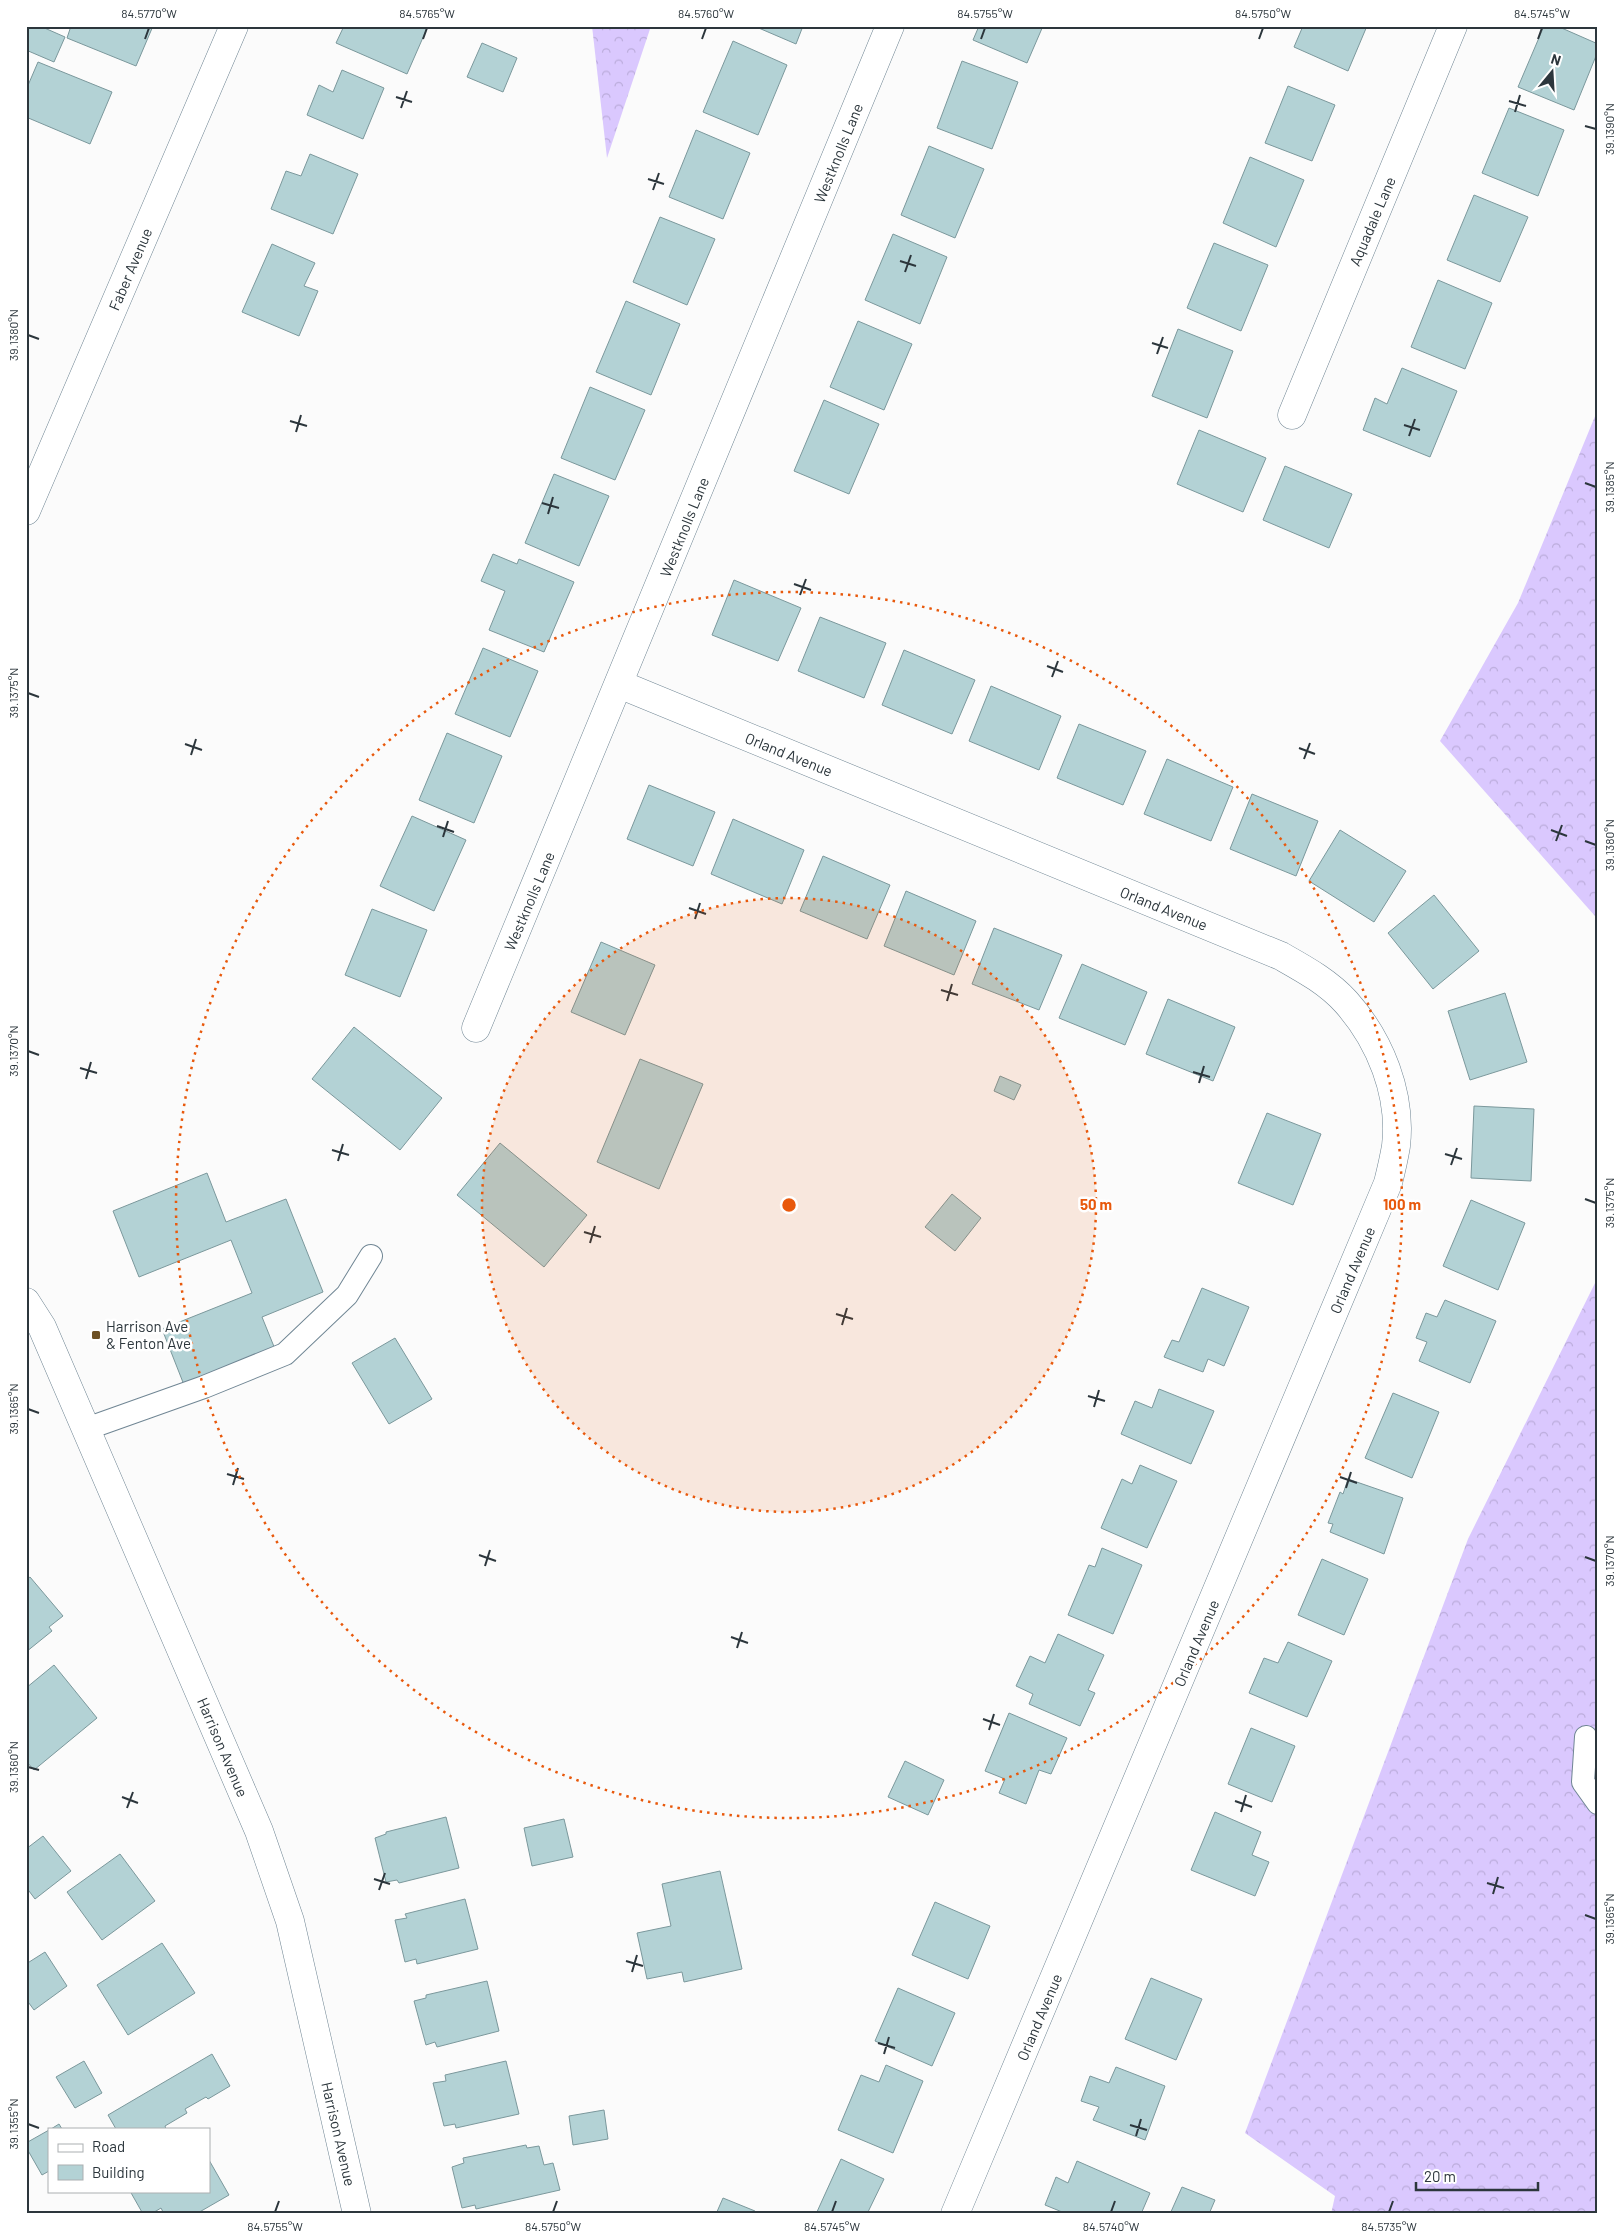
<svg xmlns="http://www.w3.org/2000/svg" width="1624" height="2240" font-family="Barlow,sans-serif">
	<style>
		.forest { fill: url(#forest-crowns) }
		.building { fill: #b3d2d5; stroke: #7b989c }
		.lines { fill: none; stroke-linecap: round; stroke-linejoin: round }
		.service-casing { stroke: #708694; stroke-width: 24 }
		.minor-casing { stroke: #708694; stroke-width: 29 }
		.secondary-casing { stroke: #708694; stroke-width: 29 }
		.service { stroke: #fff; stroke-width: 22 }
		.minor { stroke: #fff; stroke-width: 28 }
		.secondary { stroke: #fff; stroke-width: 28 }
		.ticks { fill: none; stroke: #2c363c; stroke-width: 2 }
		.ring { fill: none; stroke: #e8590c; stroke-width: 2.5; stroke-dasharray: 2.5 5 }
		.poi-dot { fill: #6d5124; stroke: #fff; stroke-width: 2 }
		.labels { text-anchor: middle; dominant-baseline: central; stroke-width: 5; stroke-linejoin: round; paint-order: stroke }
		.street-label { font-size: 15px; fill: #2c363c; stroke: #fff }
		.poi-label { font-size: 15px; fill: #2c363c; stroke: #fff; text-anchor: start }
		.centre { fill: #e8590c; stroke: #fff; stroke-width: 2.5 }
		.ring-label { font-size: 15px; text-anchor: middle; font-weight: bold; fill: #e8590c; stroke: #fff; stroke-width: 5; stroke-linejoin: round; paint-order: stroke }
		.neatline { fill: none; stroke: #2c363c; stroke-width: 2 }
		.ticks-label { font-size: 12px; text-anchor: middle; fill: #2c363c }
	</style>
	<defs>
		<pattern id="forest-crowns" width="20" height="18" patternUnits="userSpaceOnUse" patternTransform="scale(1.25)"><rect width="20" height="18" fill="#dac8fe"/><path d="M2 6a3 3 0 1 1 6 0M12 15a3 3 0 1 1 6 0" fill="none" stroke="#bbacdb"/></pattern>
	</defs>
	<rect width="100%" height="100%" fill="#fbfbfb"/>
	<!-- forest -->
	<g class="forest">
		<polygon points="592,26 651,26 607,158"/>
		<polygon points="1598,409 1598,955 1595,916 1440,741 1518,603"/>
		<polygon points="1598,1277 1598,2214 1331,2214 1335,2196 1245,2133 1468,1539"/>
	</g>
	<!-- building -->
	<g class="building">
		<polygon points="29,26 40,26 65,37 54,62 26,50 26,34"/>
		<polygon points="71,26 153,26 136,66 67,38"/>
		<polygon points="344,26 428,26 407,74 336,43"/>
		<polygon points="754,26 803,26 796,44"/>
		<polygon points="979,26 1043,26 1027,63 973,40"/>
		<polygon points="1303,26 1367,26 1348,71 1294,47"/>
		<polygon points="1544,26 1557,26 1598,44 1598,51 1574,110 1518,87"/>
		<polygon points="733,41 787,65 758,135 703,112"/>
		<polygon points="482,43 517,58 503,92 467,77"/>
		<polygon points="962,61 1018,82 992,149 937,128"/>
		<polygon points="38,62 112,92 90,144 26,117 26,90"/>
		<polygon points="342,70 384,88 363,139 307,115 319,85 333,92"/>
		<polygon points="1288,86 1335,105 1312,161 1265,143"/>
		<polygon points="1509,108 1564,130 1538,196 1482,173"/>
		<polygon points="696,130 750,153 723,219 669,197"/>
		<polygon points="929,146 984,169 955,238 901,215"/>
		<polygon points="310,154 358,174 333,234 271,209 286,171 301,176"/>
		<polygon points="1250,157 1304,180 1276,247 1223,223"/>
		<polygon points="1474,195 1528,217 1500,282 1447,260"/>
		<polygon points="660,217 715,239 687,305 633,282"/>
		<polygon points="893,234 947,257 920,324 865,300"/>
		<polygon points="1214,243 1268,265 1241,331 1187,308"/>
		<polygon points="272,244 315,263 304,286 318,291 299,336 242,312"/>
		<polygon points="1438,280 1492,303 1465,369 1411,347"/>
		<polygon points="626,301 680,324 651,395 596,372"/>
		<polygon points="858,321 912,344 884,410 830,387"/>
		<polygon points="1178,329 1233,351 1207,418 1152,396"/>
		<polygon points="1402,368 1457,391 1430,457 1363,430 1375,398 1387,404"/>
		<polygon points="590,387 645,410 615,480 561,458"/>
		<polygon points="824,400 879,424 849,494 794,471"/>
		<polygon points="1199,430 1266,458 1243,512 1177,484"/>
		<polygon points="1285,466 1352,494 1329,548 1263,520"/>
		<polygon points="554,474 609,496 579,566 525,543"/>
		<polygon points="493,554 517,564 519,559 574,582 544,652 489,630 505,591 481,581"/>
		<polygon points="734,580 801,608 778,661 712,635"/>
		<polygon points="820,617 886,643 864,698 798,671"/>
		<polygon points="483,648 538,671 510,737 455,714"/>
		<polygon points="904,650 975,680 952,734 882,705"/>
		<polygon points="991,686 1061,716 1039,770 969,741"/>
		<polygon points="1079,724 1146,751 1123,805 1057,778"/>
		<polygon points="447,733 502,756 474,823 419,800"/>
		<polygon points="1167,759 1233,787 1211,841 1144,814"/>
		<polygon points="649,785 715,812 693,866 627,839"/>
		<polygon points="1252,794 1318,821 1296,876 1230,849"/>
		<polygon points="412,816 466,840 434,911 380,886"/>
		<polygon points="733,819 804,850 782,904 711,874"/>
		<polygon points="1340,830 1406,871 1374,922 1309,881"/>
		<polygon points="823,856 890,885 867,939 800,911"/>
		<polygon points="906,891 976,921 954,975 884,946"/>
		<polygon points="1434,895 1479,951 1433,989 1388,933"/>
		<polygon points="372,909 427,930 400,997 345,975"/>
		<polygon points="994,928 1062,955 1039,1010 972,984"/>
		<polygon points="601,942 655,965 625,1035 571,1012"/>
		<polygon points="1082,964 1147,992 1125,1045 1059,1018"/>
		<polygon points="1505,993 1527,1062 1470,1080 1448,1011"/>
		<polygon points="1168,999 1235,1027 1213,1081 1146,1054"/>
		<polygon points="354,1027 442,1098 400,1150 312,1079"/>
		<polygon points="640,1059 703,1084 659,1189 597,1162"/>
		<polygon points="1000,1076 1021,1085 1014,1100 994,1091"/>
		<polygon points="1474,1106 1534,1109 1531,1181 1471,1178"/>
		<polygon points="1267,1113 1321,1134 1293,1205 1238,1183"/>
		<polygon points="500,1143 587,1215 544,1267 457,1195"/>
		<polygon points="207,1173 226,1222 286,1199 323,1292 262,1317 277,1354 186,1390 162,1329 252,1293 231,1240 139,1277 113,1211"/>
		<polygon points="952,1194 981,1218 955,1251 925,1227"/>
		<polygon points="1471,1200 1525,1223 1498,1290 1443,1266"/>
		<polygon points="1202,1288 1249,1307 1224,1366 1208,1359 1203,1372 1164,1357 1172,1340 1179,1342"/>
		<polygon points="1445,1300 1496,1321 1470,1383 1419,1361 1427,1342 1416,1338 1426,1313 1437,1317"/>
		<polygon points="395,1338 432,1399 389,1424 352,1363"/>
		<polygon points="1159,1389 1214,1411 1191,1464 1121,1434 1135,1401 1152,1408"/>
		<polygon points="1393,1393 1439,1412 1412,1478 1365,1458"/>
		<polygon points="1140,1465 1177,1481 1147,1548 1101,1528 1122,1479 1132,1484"/>
		<polygon points="1348,1479 1403,1498 1384,1554 1330,1532 1333,1524 1328,1523 1340,1492 1343,1494"/>
		<polygon points="1102,1548 1142,1565 1113,1634 1068,1615 1089,1565 1095,1567"/>
		<polygon points="1322,1559 1368,1579 1344,1635 1298,1615"/>
		<polygon points="30,1577 63,1616 49,1627 52,1631 26,1652 26,1580"/>
		<polygon points="1058,1634 1104,1655 1088,1690 1095,1693 1080,1726 1029,1704 1033,1694 1016,1686 1030,1656 1045,1663"/>
		<polygon points="1288,1642 1332,1661 1307,1717 1249,1693 1264,1658 1278,1663"/>
		<polygon points="54,1665 97,1718 34,1770 26,1761 26,1688"/>
		<polygon points="1009,1713 1067,1738 1051,1774 1039,1770 1026,1804 999,1793 1005,1779 985,1771"/>
		<polygon points="1251,1728 1295,1746 1272,1802 1228,1784"/>
		<polygon points="905,1761 944,1780 928,1815 888,1797"/>
		<polygon points="1215,1812 1261,1832 1252,1855 1269,1862 1255,1896 1191,1870"/>
		<polygon points="446,1817 459,1868 399,1883 397,1880 386,1882 375,1838 386,1834 386,1832"/>
		<polygon points="564,1819 573,1857 532,1866 524,1828"/>
		<polygon points="43,1836 71,1871 35,1899 26,1887 26,1849"/>
		<polygon points="120,1854 155,1901 102,1940 67,1892"/>
		<polygon points="720,1871 742,1969 684,1982 682,1972 647,1979 637,1933 671,1926 662,1884"/>
		<polygon points="465,1899 478,1949 417,1964 416,1959 405,1962 395,1920 407,1918 405,1914"/>
		<polygon points="935,1902 990,1926 968,1979 912,1955"/>
		<polygon points="162,1943 195,1993 128,2035 97,1985"/>
		<polygon points="45,1952 67,1986 34,2010 26,1999 26,1964"/>
		<polygon points="1151,1978 1202,1999 1176,2060 1125,2039"/>
		<polygon points="487,1981 499,2031 437,2047 435,2042 426,2045 414,2001 426,1998 426,1995"/>
		<polygon points="898,1988 955,2013 932,2066 875,2041"/>
		<polygon points="212,2054 230,2086 208,2099 206,2097 185,2109 187,2113 165,2126 166,2129 116,2129 108,2115"/>
		<polygon points="84,2061 102,2093 75,2108 56,2077"/>
		<polygon points="506,2061 519,2114 456,2128 455,2124 444,2126 433,2083 446,2081 445,2075"/>
		<polygon points="886,2065 923,2081 893,2153 838,2130 861,2075 879,2082"/>
		<polygon points="1116,2067 1165,2086 1145,2140 1093,2120 1099,2107 1081,2101 1090,2076 1109,2083"/>
		<polygon points="604,2110 608,2139 573,2145 569,2116"/>
		<polygon points="59,2124 62,2129 51,2129"/>
		<polygon points="49,2130 49,2171 42,2175 26,2147 26,2143"/>
		<polygon points="526,2145 527,2148 539,2146 544,2165 553,2163 560,2190 476,2209 475,2205 462,2208 452,2167 464,2163 463,2158"/>
		<polygon points="841,2159 884,2179 867,2214 816,2214"/>
		<polygon points="209,2160 229,2195 196,2214 164,2214 161,2208 151,2214 143,2214 130,2191 209,2191"/>
		<polygon points="1077,2161 1150,2193 1141,2214 1067,2214 1045,2205 1056,2177 1068,2183"/>
		<polygon points="1182,2187 1215,2200 1209,2214 1170,2214"/>
		<polygon points="723,2198 755,2211 754,2214 716,2214"/>
	</g>
	<g class="lines">
		<defs>
			<g id="service">
				<polyline points="86,1429 204,1387 285,1354 347,1295 371,1256"/>
				<polyline points="1586,1737 1583,1782 1598,1803"/>
			</g>
			<g id="minor">
				<polyline points="1292,415 1453,26"/>
				<polyline points="26,511 234,26"/>
				<path d="M619,684L1281,956C1304,969 1328,982 1346,1002C1380,1040 1402,1094 1396,1146C1394,1158 1391,1171 1388,1183L955,2214"/>
				<polyline points="476,1028 890,26"/>
			</g>
			<polyline id="secondary" points="26,1302 42,1327 259,1831 290,1921 357,2214"/>
		</defs>
		<!-- service casing -->
		<use href="#service" class="service-casing"/>
		<!-- minor casing -->
		<use href="#minor" class="minor-casing"/>
		<!-- secondary casing -->
		<use href="#secondary" class="secondary-casing"/>
		<!-- service -->
		<use href="#service" class="service"/>
		<!-- minor -->
		<use href="#minor" class="minor"/>
		<!-- secondary -->
		<use href="#secondary" class="secondary"/>
	</g>
	<!-- ticks -->
	<path class="ticks" d="M145,39L149,28M423,39L427,28M702,39L706,28M981,39L985,28M1259,39L1263,28M1538,39L1542,28M396,97L412,102M1509,101L1526,106M401,108L407,91M1515,112L1520,95M1585,126L1596,129M648,179L664,184M653,190L659,173M900,261L916,266M905,272L911,255M28,335L39,339M1152,343L1168,348M1157,354L1163,337M290,421L307,426M1404,425L1420,430M296,432L301,415M1409,436L1415,419M1585,483L1596,487M542,503L559,508M548,514L553,497M794,584L811,590M800,595L806,579M1047,666L1063,672M1052,677L1058,661M28,693L39,697M185,744L202,750M1299,748L1315,754M191,755L196,739M1304,759L1310,743M437,826L454,832M1551,830L1567,836M443,837L448,821M1556,841L1562,825M1585,841L1596,845M689,908L706,914M695,919L700,903M941,990L958,995M947,1001L952,984M28,1051L39,1055M80,1068L97,1073M1193,1072L1210,1077M86,1079L91,1062M1199,1083L1204,1066M332,1150L349,1155M1445,1154L1462,1159M338,1161L343,1144M1451,1165L1457,1148M1585,1199L1596,1203M584,1232L601,1237M590,1243L595,1226M836,1314L853,1319M842,1325L847,1308M1088,1396L1105,1401M1094,1407L1099,1390M28,1409L39,1413M227,1474L244,1479M1340,1477L1357,1483M233,1485L238,1468M1346,1488L1351,1472M479,1555L496,1561M1585,1557L1596,1561M485,1566L490,1550M731,1637L748,1643M737,1648L742,1632M983,1719L1000,1725M989,1730L994,1714M28,1767L39,1770M122,1797L138,1803M1235,1801L1252,1807M127,1808L133,1792M1241,1812L1246,1795M374,1879L390,1884M1487,1883L1504,1888M379,1890L385,1873M1493,1894L1498,1877M1585,1915L1596,1919M626,1961L643,1966M632,1972L637,1955M878,2043L895,2048M884,2054L889,2037M28,2124L39,2128M1130,2125L1147,2130M1136,2136L1141,2119M275,2212L279,2201M553,2212L557,2201M832,2212L836,2201M1111,2212L1115,2201M1389,2212L1393,2201"/>
	<!-- distance rings -->
	<circle cx="789" cy="1205" r="307" fill="#e8590c" fill-opacity=".12"/>
	<g class="ring">
		<circle cx="789" cy="1205" r="307"/>
		<circle cx="789" cy="1205" r="613"/>
	</g>
	<!-- markers -->
	<rect class="poi-dot" x="91" y="1330" width="10" height="10" rx="2.5"/>
	<g class="labels">
		<!-- street labels -->
		<g class="street-label">
			<text transform="translate(838 153) rotate(-68)">Westknolls Lane</text>
			<text transform="translate(1372 221) rotate(-67)">Aquadale Lane</text>
			<text transform="translate(130 269) rotate(-67)">Faber Avenue</text>
			<text transform="translate(684 527) rotate(-68)">Westknolls Lane</text>
			<text transform="translate(789 754) rotate(22)">Orland Avenue</text>
			<text transform="translate(529 901) rotate(-67)">Westknolls Lane</text>
			<text transform="translate(1164 908) rotate(22)">Orland Avenue</text>
			<text transform="translate(1352 1270) rotate(-67)">Orland Avenue</text>
			<text transform="translate(1196 1643) rotate(-67)">Orland Avenue</text>
			<text transform="translate(223 1747) rotate(67)">Harrison Avenue</text>
			<text transform="translate(1039 2017) rotate(-67)">Orland Avenue</text>
			<text transform="translate(339 2134) rotate(77)">Harrison Avenue</text>
		</g>
		<!-- poi labels -->
		<g class="poi-label">
			<text x="106" y="1326">Harrison Ave<tspan x="106" dy="17">&amp; Fenton Ave</tspan></text>
		</g>
	</g>
	<circle cx="789" cy="1205" r="8" class="centre"/>
	<g class="ring-label">
		<text x="1096" y="1210">50 m</text>
		<text x="1402" y="1210">100 m</text>
	</g>
	<!-- border -->
	<rect width="1624" height="2240" fill="none" stroke="#ffffff" stroke-width="55"/>
	<!-- legend -->
	<rect x="48" y="2128" width="162" height="65" fill="#ffffff" stroke="#abafb1"/>
	<rect x="58" y="2144" width="25" height="8" fill="#ffffff" stroke="#abafb1"/>
	<text x="92" y="2152" font-size="15" fill="#2c363c">Road</text>
	<rect x="58" y="2165" width="25" height="15" fill="#b3d2d5" stroke="#abafb1"/>
	<text x="92" y="2178" font-size="15" fill="#2c363c">Building</text>
	<!-- north arrow -->
	<g transform="translate(1552 72) rotate(18)" stroke="#ffffff" stroke-width="4" paint-order="stroke">
	<path d="M0-4L9 19L0 12L-9 19Z" fill="#2c363c"/>
	<text y="-8" font-size="14" font-weight="bold" text-anchor="middle" fill="#2c363c">N</text>
	</g>
	<!-- scale -->
	<path d="M1416 2182v8h122v-8" fill="none" stroke="#2c363c" stroke-width="2.5"/>
	<text x="1424" y="2182" font-size="15" fill="#2c363c" stroke="#ffffff" stroke-width="4" paint-order="stroke">20 m</text>
	<rect x="28" y="28" width="1568" height="2184" class="neatline"/>
	<g class="ticks-label">
		<text x="149" y="18">84.5770°W</text>
		<text x="427" y="18">84.5765°W</text>
		<text x="706" y="18">84.5760°W</text>
		<text x="985" y="18">84.5755°W</text>
		<text x="1263" y="18">84.5750°W</text>
		<text x="1542" y="18">84.5745°W</text>
		<text transform="translate(1610 129) rotate(-90)" y="4">39.1390°N</text>
		<text transform="translate(14 335) rotate(-90)" y="4">39.1380°N</text>
		<text transform="translate(1610 487) rotate(-90)" y="4">39.1385°N</text>
		<text transform="translate(14 693) rotate(-90)" y="4">39.1375°N</text>
		<text transform="translate(1610 845) rotate(-90)" y="4">39.1380°N</text>
		<text transform="translate(14 1051) rotate(-90)" y="4">39.1370°N</text>
		<text transform="translate(1610 1203) rotate(-90)" y="4">39.1375°N</text>
		<text transform="translate(14 1409) rotate(-90)" y="4">39.1365°N</text>
		<text transform="translate(1610 1561) rotate(-90)" y="4">39.1370°N</text>
		<text transform="translate(14 1767) rotate(-90)" y="4">39.1360°N</text>
		<text transform="translate(1610 1919) rotate(-90)" y="4">39.1365°N</text>
		<text transform="translate(14 2124) rotate(-90)" y="4">39.1355°N</text>
		<text x="275" y="2231">84.5755°W</text>
		<text x="553" y="2231">84.5750°W</text>
		<text x="832" y="2231">84.5745°W</text>
		<text x="1111" y="2231">84.5740°W</text>
		<text x="1389" y="2231">84.5735°W</text>
	</g>
</svg>
